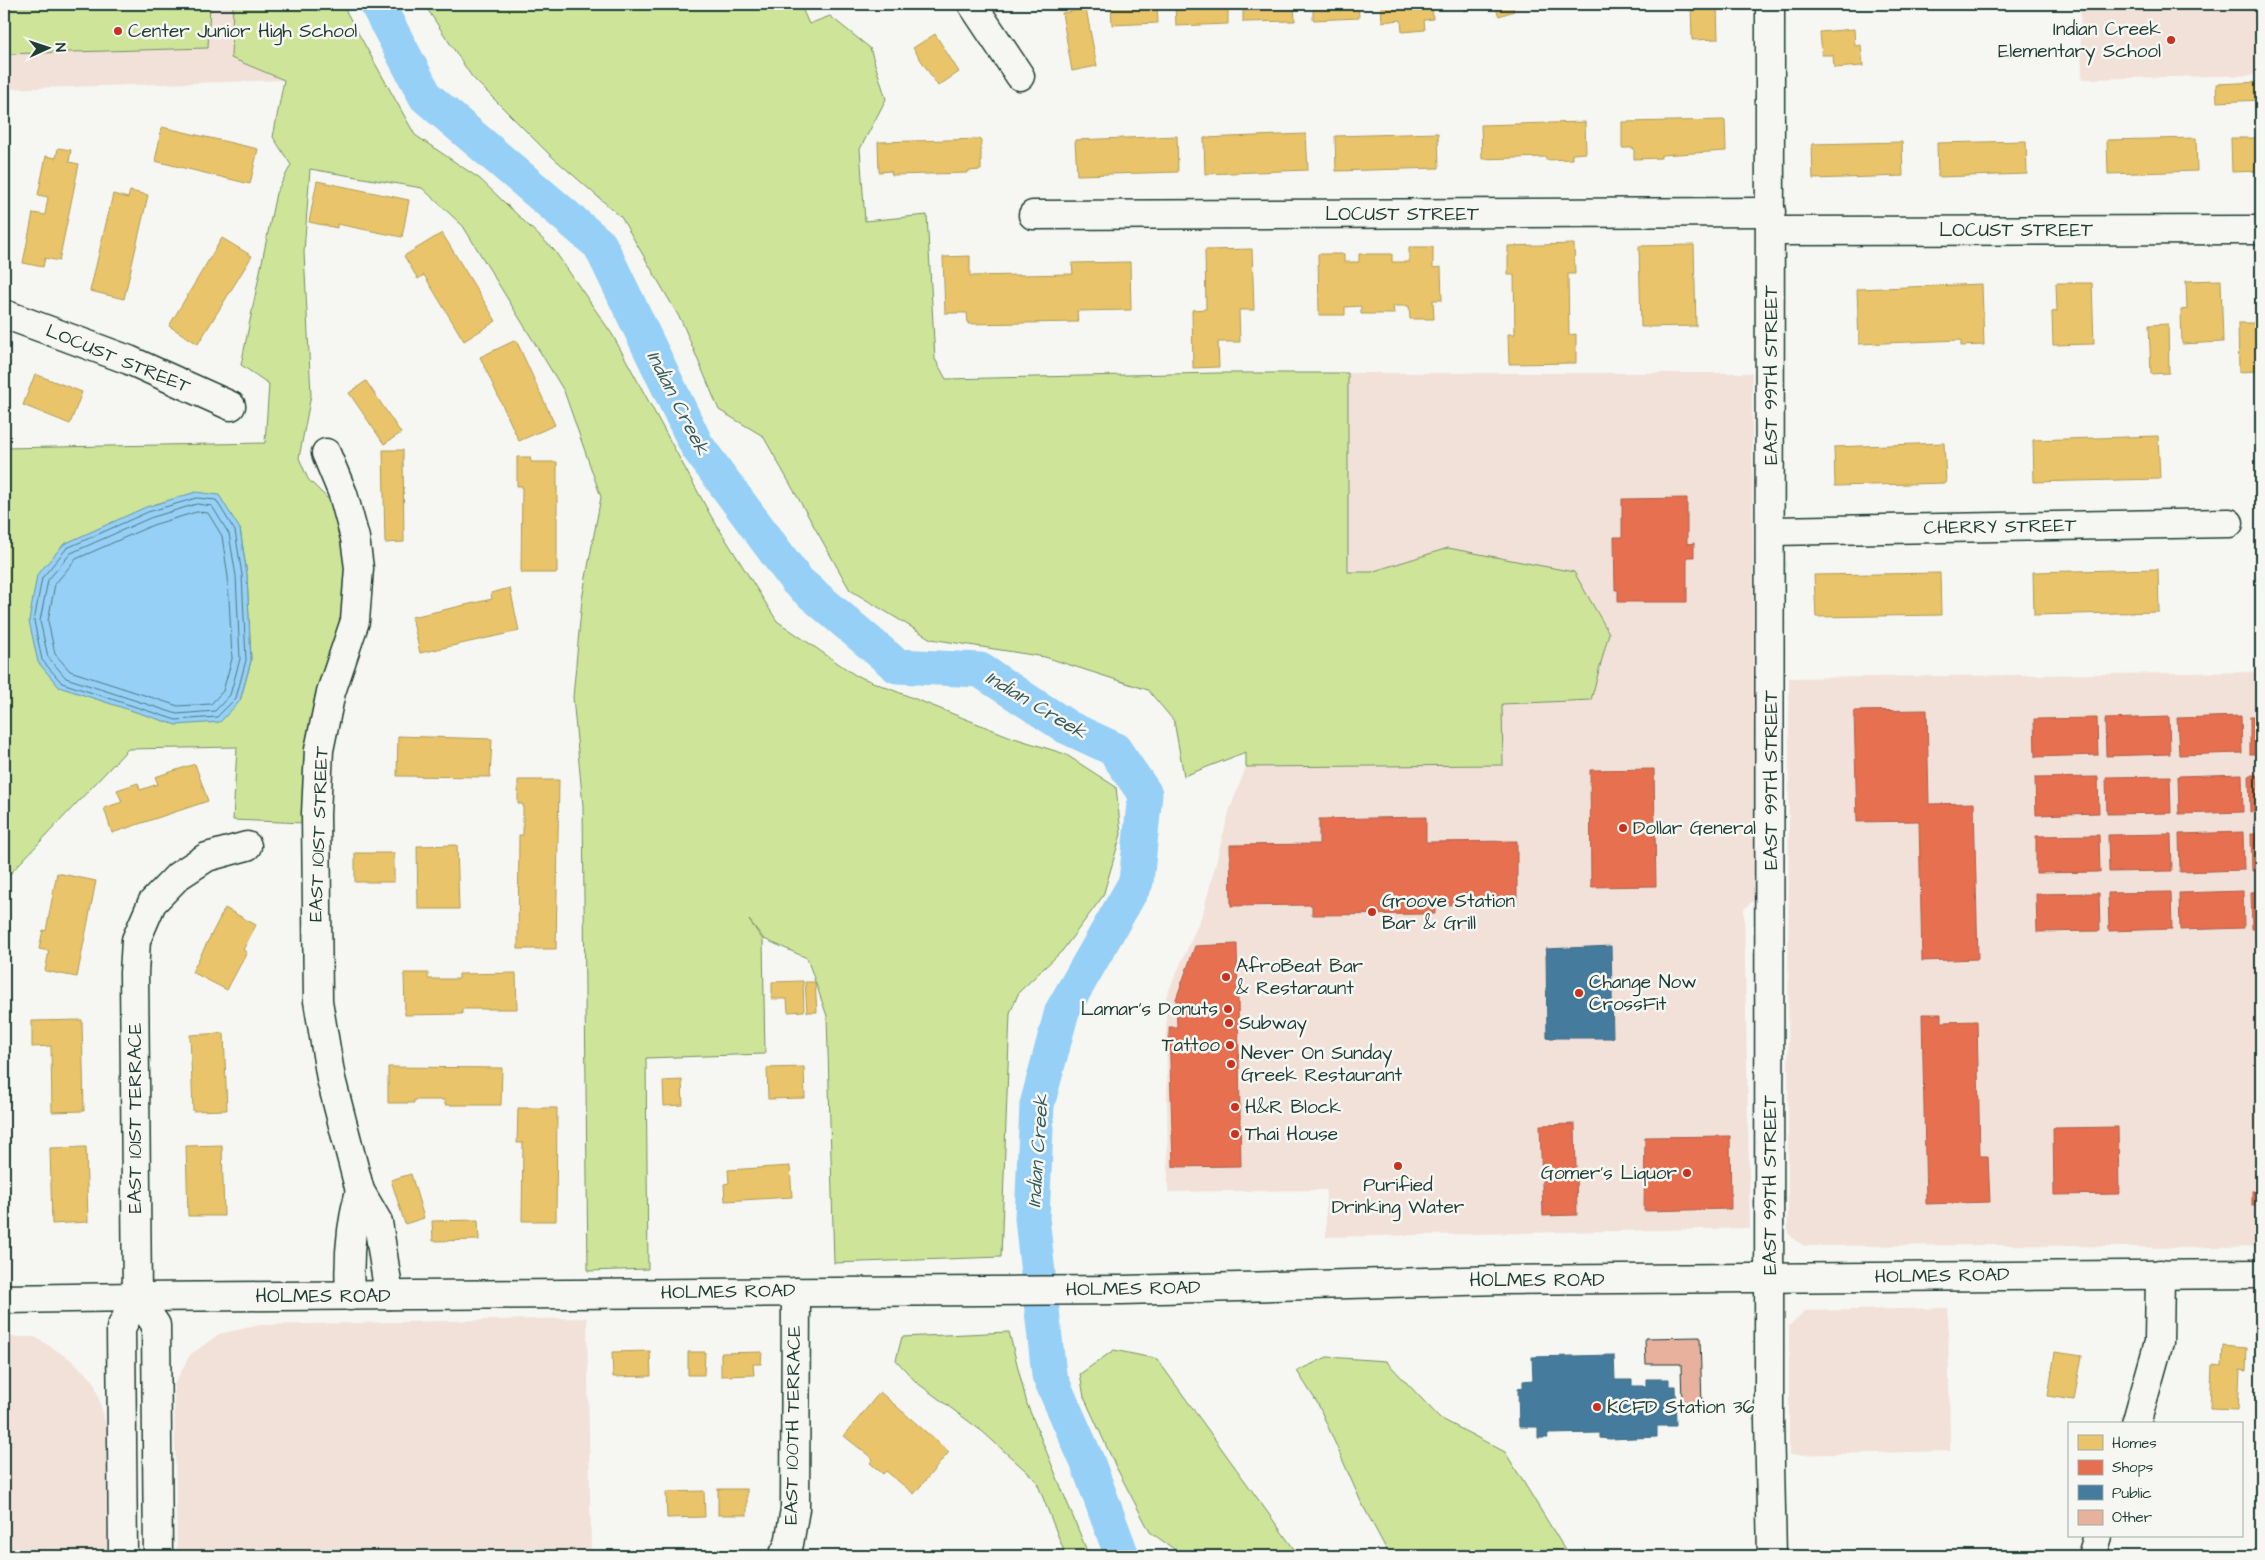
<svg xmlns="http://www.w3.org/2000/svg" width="2265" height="1560" font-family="'Architects Daughter',sans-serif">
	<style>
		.built { fill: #f2e1d8 }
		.green { fill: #cde499; stroke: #769066; fill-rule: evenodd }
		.water { fill: #96d0f6; stroke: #6695a8 }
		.homes { fill: #e9c46a; stroke: #ac9c5a }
		.shops { fill: #e76f51; stroke: #ab6048 }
		.public { fill: #457b9d; stroke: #3a687e }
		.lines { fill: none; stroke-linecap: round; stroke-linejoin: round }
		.shore { stroke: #4f7882; stroke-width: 1 }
		.river { stroke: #96d0f6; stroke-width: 35 }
		.building { fill: #e8b19d; stroke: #1f3d34 }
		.minor-casing { stroke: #1f3d34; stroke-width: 31 }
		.major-casing { stroke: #1f3d34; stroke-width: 31 }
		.minor { stroke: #f6f6f2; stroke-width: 28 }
		.major { stroke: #f6f6f2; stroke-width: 28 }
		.poi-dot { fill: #c8321e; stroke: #f6f6f2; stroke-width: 2 }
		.labels { text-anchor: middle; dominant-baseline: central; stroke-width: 5; stroke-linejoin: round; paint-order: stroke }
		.poi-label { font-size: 19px; fill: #1f3d34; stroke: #f6f6f2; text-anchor: start }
		.street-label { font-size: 19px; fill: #1f3d34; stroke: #f6f6f2 }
		.water-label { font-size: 20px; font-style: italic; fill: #375a5b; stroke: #f6f6f2 }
	</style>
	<rect width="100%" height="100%" fill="#f6f6f2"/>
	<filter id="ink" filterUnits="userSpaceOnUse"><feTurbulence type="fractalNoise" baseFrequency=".02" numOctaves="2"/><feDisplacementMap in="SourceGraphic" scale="10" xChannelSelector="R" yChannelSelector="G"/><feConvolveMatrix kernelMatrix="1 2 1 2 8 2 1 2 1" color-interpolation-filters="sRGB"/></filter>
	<g filter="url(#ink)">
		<!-- built -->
		<g class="built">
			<polygon points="4,4 233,4 231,58 284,80 4,89"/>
			<polygon points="2080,4 2261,4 2261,75 2082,79"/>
			<polygon points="1348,373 1752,373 1755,899 1744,909 1750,1228 1326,1237 1326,1190 1168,1192 1166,997 1203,913 1229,812 1246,767 1503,765 1502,704 1591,700 1609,633 1448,548 1371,572 1347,572"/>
			<polygon points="2261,672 2261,1246 2176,1248 2008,1245 1805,1246 1796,1241 1788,1233 1788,1218 1789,678"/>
			<polygon points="1948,1308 1950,1451 1789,1455 1789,1326 1805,1311"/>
			<polygon points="587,1318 591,1556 177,1556 174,1385 190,1355 219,1334 260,1325"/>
			<polygon points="4,1337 35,1337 70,1359 94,1381 106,1426 107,1556 4,1556"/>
		</g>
		<!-- green -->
		<g class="green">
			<polygon points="4,4 210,4 208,48 4,54"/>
			<path d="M233,4H342L415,135L480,179L554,250L612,334L711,516L777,621L855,675L1011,737L1065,754L1116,787L1121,834L1103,896L1062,951L1019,992L1010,1013L1001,1257L834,1263L827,1016L807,958L764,939L749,920L763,940L765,1054L646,1058L648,1269L588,1271L583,806L573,697L582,599L601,497L564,391L463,226L422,188L310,169L304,252L311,395L299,458L308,479L330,501L345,548L348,585L340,627L315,696L306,751L304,823L233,820L237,747L128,749L4,880V448L265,443L269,384L241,365L276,193L291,165L273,137L284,80L231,58ZM240,529L247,575L251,661L240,701Z"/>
			<polygon points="424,4 800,4 809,24 830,16 870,48 886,99 860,149 865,221 927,215 935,359 946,379 1217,373 1348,373 1348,572 1371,572 1448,548 1574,572 1609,633 1591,700 1502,704 1503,765 1246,767 1246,752 1184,776 1174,721 1148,690 1045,657 931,639 850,590 763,436 719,410 682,322 621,217 549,154 472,77"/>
			<polygon points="1009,1332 1027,1404 1089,1556 1066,1556 1036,1480 983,1432 916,1382 896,1360 902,1337"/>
			<polygon points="1114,1350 1157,1359 1299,1556 1184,1556 1150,1532 1115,1465 1084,1397 1080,1374"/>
			<polygon points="1327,1357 1386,1361 1440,1418 1505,1452 1569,1556 1390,1556 1361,1502 1318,1404 1297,1371"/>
		</g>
		<!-- water -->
		<polygon class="water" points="196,492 219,495 240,529 247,575 251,661 240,701 220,722 176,725 59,687 38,662 29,621 37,575 64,544 146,507"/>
		<!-- homes -->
		<g class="homes">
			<polygon points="1111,4 1157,4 1158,23 1112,25"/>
			<polygon points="1175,4 1228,4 1228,24 1176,26"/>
			<polygon points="1243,4 1294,4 1295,21 1243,22"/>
			<polygon points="1313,4 1358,4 1359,18 1313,20"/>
			<polygon points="1381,4 1432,4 1433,19 1424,20 1425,30 1402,32 1401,20 1382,22"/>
			<polygon points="1461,4 1482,4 1464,11"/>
			<polygon points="1494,4 1512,4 1514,11 1499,16"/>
			<polygon points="1691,4 1717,4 1718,39 1692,40"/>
			<polygon points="1822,4 1902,4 1822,6"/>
			<polygon points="1086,9 1097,66 1072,71 1062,13"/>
			<polygon points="1854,29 1855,46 1861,45 1863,66 1834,68 1833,55 1822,55 1820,32"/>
			<polygon points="935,34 959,72 938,86 913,48"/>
			<polygon points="2261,82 2261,100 2217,102 2216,84"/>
			<polygon points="1725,120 1726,151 1661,155 1661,158 1634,159 1634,148 1622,148 1622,122"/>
			<polygon points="1585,122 1586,153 1572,154 1572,159 1546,160 1546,157 1482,159 1481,125"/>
			<polygon points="162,127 258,149 250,184 155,161"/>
			<polygon points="1438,133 1439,168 1336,171 1335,136"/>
			<polygon points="1306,134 1308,170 1205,174 1204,138"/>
			<polygon points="1177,136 1178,172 1077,175 1075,140"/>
			<polygon points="2196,138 2197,171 2108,174 2107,140"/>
			<polygon points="2231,138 2261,138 2261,171 2232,172"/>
			<polygon points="981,139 981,170 968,171 968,173 892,175 891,171 879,172 878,142"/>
			<polygon points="2026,141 2027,174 1938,177 1937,143"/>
			<polygon points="1902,142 1903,176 1813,179 1812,144"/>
			<polygon points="58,148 71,150 69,162 79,164 59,261 45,258 43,267 23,263 33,213 45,215 48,197 38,195 46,156 56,158"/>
			<polygon points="317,181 409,200 402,237 337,224 337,228 309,222"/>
			<polygon points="130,191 148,195 124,299 90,291 113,194 128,198"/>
			<polygon points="442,233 496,321 464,341 424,275 418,279 404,256"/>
			<polygon points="222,238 252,256 198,344 169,326"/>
			<polygon points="1574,244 1575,274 1568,274 1569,335 1576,334 1576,363 1509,364 1508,334 1515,334 1514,275 1508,275 1508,246"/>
			<polygon points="1694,245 1696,326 1641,327 1639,246"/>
			<polygon points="1409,247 1433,247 1433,268 1441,267 1442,300 1433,300 1434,319 1410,319 1409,306 1393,306 1394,314 1361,314 1361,306 1345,307 1345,315 1319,315 1318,254 1344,254 1344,262 1359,262 1359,254 1392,254 1392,262 1409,262"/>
			<polygon points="1252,249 1254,310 1239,310 1240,342 1218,342 1219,367 1193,368 1192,310 1206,309 1205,250"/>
			<polygon points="970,256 970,276 1073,274 1072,263 1130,262 1131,310 1077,311 1078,322 968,324 967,313 945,313 943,257"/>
			<polygon points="2221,280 2223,342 2182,344 2181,310 2187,309 2186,281"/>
			<polygon points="2056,283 2092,283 2094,344 2053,345 2052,312 2057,311"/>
			<polygon points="1982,284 1984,345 1961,346 1961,340 1859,344 1857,289"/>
			<polygon points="2238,323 2256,323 2257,371 2239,372"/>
			<polygon points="2168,324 2169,373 2151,374 2149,325"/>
			<polygon points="516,340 555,425 519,441 480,357"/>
			<polygon points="35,374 82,392 70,424 23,405"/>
			<polygon points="366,381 401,433 384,444 349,393"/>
			<polygon points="2158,436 2160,479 2034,482 2033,440"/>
			<polygon points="1944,443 1946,483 1835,486 1834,447"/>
			<polygon points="383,450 403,450 404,542 385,543"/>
			<polygon points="517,457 530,457 531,462 557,462 557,573 521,573 522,486 517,486"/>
			<polygon points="2158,569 2159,612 2034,615 2033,572"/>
			<polygon points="1940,573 1941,615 1816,617 1814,575"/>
			<polygon points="510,588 519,631 420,653 412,617 492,599 491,593"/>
			<polygon points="398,736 492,739 490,777 397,776"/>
			<polygon points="195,764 208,801 112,833 104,808 122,802 117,790 138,783 140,790 158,784 155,777"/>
			<polygon points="518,780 559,780 556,949 518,949 519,835 523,835 523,804 518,804"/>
			<polygon points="457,845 459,909 418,909 417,846"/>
			<rect x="355" y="853" width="39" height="29"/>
			<polygon points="57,873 96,881 77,977 45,971 49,951 39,949 43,930 46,931"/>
			<polygon points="225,908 256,925 243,950 247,952 227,990 192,972"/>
			<polygon points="404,973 428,973 428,979 459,979 459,974 516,973 517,1009 462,1009 462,1014 405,1015"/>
			<polygon points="803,981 804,1011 788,1012 787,999 772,999 772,982"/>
			<polygon points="805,982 815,982 817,1012 807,1012"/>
			<polygon points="82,1020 84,1111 52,1112 51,1046 32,1047 32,1021"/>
			<polygon points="224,1033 227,1110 193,1111 190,1035"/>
			<polygon points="388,1067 502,1068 501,1105 445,1105 445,1100 414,1100 414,1103 388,1103"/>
			<polygon points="804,1067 805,1098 768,1099 767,1068"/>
			<polygon points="682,1080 683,1105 664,1106 663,1081"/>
			<polygon points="518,1108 557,1108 556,1221 522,1221 523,1143 517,1143"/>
			<polygon points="222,1145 224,1216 188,1216 186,1146"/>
			<polygon points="86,1147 88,1222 52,1224 50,1148"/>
			<polygon points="790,1166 792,1197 725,1201 724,1184 729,1183 728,1170"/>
			<polygon points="411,1174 424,1218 405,1224 391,1180"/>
			<polygon points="478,1220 479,1240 433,1241 432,1221"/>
			<polygon points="2223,1346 2247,1348 2246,1371 2240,1370 2238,1410 2210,1409 2212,1365 2222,1366"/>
			<polygon points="650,1351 651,1376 613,1377 612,1352"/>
			<polygon points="688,1352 705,1352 704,1375 688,1375"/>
			<polygon points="762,1352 761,1364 753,1364 754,1375 721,1376 721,1353"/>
			<polygon points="2055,1352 2082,1356 2074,1400 2048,1396"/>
			<polygon points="880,1392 949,1452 914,1494 886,1471 883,1474 870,1463 873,1459 844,1436"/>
			<rect x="718" y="1489" width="29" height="26"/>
			<polygon points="704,1491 705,1517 667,1518 666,1492"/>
		</g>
		<!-- shops -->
		<g class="shops">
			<polygon points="1687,498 1687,544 1694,543 1694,557 1687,557 1687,602 1618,602 1618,590 1615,590 1614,537 1622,537 1622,499"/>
			<polygon points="1927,710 1929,804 1974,803 1978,959 1922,961 1919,821 1857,822 1854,711"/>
			<polygon points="2241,716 2242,753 2179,755 2177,718"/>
			<polygon points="2169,717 2170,754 2106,756 2105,719"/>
			<rect x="2250" y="717" width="11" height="37"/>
			<polygon points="2097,718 2098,755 2035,757 2034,719"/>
			<polygon points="1654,769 1656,886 1591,887 1590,770"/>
			<polygon points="2242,774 2243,812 2179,814 2178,776"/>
			<polygon points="2249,775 2261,775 2261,812 2250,812"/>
			<polygon points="2170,776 2171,813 2107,814 2106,777"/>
			<polygon points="2098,777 2099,813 2036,815 2035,778"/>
			<polygon points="1426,817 1426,842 1517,841 1517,904 1435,905 1435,914 1312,915 1312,905 1231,906 1230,845 1319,844 1319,819"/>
			<polygon points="2243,832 2244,870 2180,872 2179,834"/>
			<polygon points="2171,834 2172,871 2109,872 2108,835"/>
			<polygon points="2251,834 2261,834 2261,871 2252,871"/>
			<polygon points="2099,835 2100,872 2036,873 2036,836"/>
			<polygon points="2243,891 2244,928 2180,930 2179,893"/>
			<polygon points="2261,891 2261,929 2252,929 2251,892"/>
			<polygon points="2171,892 2172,929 2109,931 2108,893"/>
			<polygon points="2099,893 2100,931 2037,932 2036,894"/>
			<polygon points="1237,944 1241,1166 1173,1167 1169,1027 1177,1027 1176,999 1195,946"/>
			<polygon points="1922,1014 1941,1014 1941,1022 1977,1021 1980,1156 1988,1156 1990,1202 1926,1204"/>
			<polygon points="1575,1124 1577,1215 1543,1216 1540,1125"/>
			<polygon points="2118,1127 2119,1194 2054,1195 2053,1128"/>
			<polygon points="1730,1136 1731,1209 1644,1211 1645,1137"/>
			<rect x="2252" y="1191" width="9" height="15"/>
		</g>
		<!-- public -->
		<g class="public">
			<polygon points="1611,946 1613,1038 1547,1038 1546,949"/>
			<polygon points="1614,1355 1615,1380 1632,1380 1632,1386 1646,1386 1646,1379 1669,1379 1669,1386 1675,1386 1676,1426 1657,1426 1657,1437 1610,1439 1600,1438 1600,1433 1547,1434 1548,1438 1538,1438 1538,1427 1519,1427 1518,1389 1523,1388 1523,1381 1533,1380 1532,1357"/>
		</g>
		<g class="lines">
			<!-- shore -->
			<g class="shore">
				<polygon points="197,498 216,500 235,531 242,575 246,660 236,698 217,717 176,720 62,683 42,660 34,621 42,578 67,548 148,512"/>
				<polygon points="197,504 212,506 229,534 236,576 240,659 230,695 215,711 177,714 66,678 48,657 40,621 48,580 71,553 150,518"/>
				<polygon points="197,512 208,513 222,536 228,577 232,659 223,691 211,704 178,706 70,671 55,654 48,621 55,584 76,559 153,525"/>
			</g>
			<!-- river -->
			<polyline class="river" points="377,4 426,97 600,245 697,446 797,581 897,666 980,670 1067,727 1114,749 1145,794 1136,882 1062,1011 1037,1105 1032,1218 1049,1375 1087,1461 1122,1556"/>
		</g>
		<!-- building -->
		<polygon class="building" points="1700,1337 1702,1406 1682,1406 1681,1364 1646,1364 1645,1338"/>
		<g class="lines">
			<defs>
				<g id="minor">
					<polyline points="972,4 1020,76"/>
					<polyline points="1770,4 1769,1420 1772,1556"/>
					<polyline points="1033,215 1771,212"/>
					<polyline points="1771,231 2261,230"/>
					<polyline points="4,314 129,360 231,406"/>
					<polyline points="326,453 343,494 355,538 359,568 355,621 331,692 319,750 316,814 318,1001 331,1079 360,1191 378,1222 389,1295"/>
					<polyline points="1771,531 2229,523"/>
					<path d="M350,1296C348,1259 350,1226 360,1191"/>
					<polyline points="137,1297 156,1325 158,1556"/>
					<polyline points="2136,1424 2159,1342 2160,1274"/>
					<polyline points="123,1556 121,1328 137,1297 134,973 136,940 152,903 178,876 207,857 247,846"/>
					<polyline points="783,1556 789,1544 795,1509 796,1292"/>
					<polyline points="2092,1556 2098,1536"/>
				</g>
				<polyline id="major" points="4,1299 137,1297 1122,1290 1501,1280 2261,1274"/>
			</defs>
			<!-- minor casing -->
			<use href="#minor" class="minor-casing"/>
			<!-- major casing -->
			<use href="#major" class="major-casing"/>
			<!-- minor -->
			<use href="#minor" class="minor"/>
			<!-- major -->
			<use href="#major" class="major"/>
		</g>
	</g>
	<!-- markers -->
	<g class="poi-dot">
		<circle cx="118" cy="31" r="5"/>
		<circle cx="2171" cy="40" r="5"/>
		<circle cx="1623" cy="828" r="5"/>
		<circle cx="1372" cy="912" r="5"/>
		<circle cx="1226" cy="977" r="5"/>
		<circle cx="1579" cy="993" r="5"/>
		<circle cx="1228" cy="1009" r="5"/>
		<circle cx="1229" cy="1023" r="5"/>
		<circle cx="1230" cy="1045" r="5"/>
		<circle cx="1231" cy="1064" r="5"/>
		<circle cx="1235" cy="1107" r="5"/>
		<circle cx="1235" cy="1134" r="5"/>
		<circle cx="1398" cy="1166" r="5"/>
		<circle cx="1687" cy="1173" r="5"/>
		<circle cx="1597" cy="1407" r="5"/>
	</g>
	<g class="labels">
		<!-- poi labels -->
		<g class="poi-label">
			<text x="2161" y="29" text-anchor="end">Indian Creek<tspan x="2161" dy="22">Elementary School</tspan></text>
			<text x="128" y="31">Center Junior High School</text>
			<text x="1633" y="828">Dollar General</text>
			<text x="1382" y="901">Groove Station<tspan x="1382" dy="22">Bar &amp; Grill</tspan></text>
			<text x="1236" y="966">AfroBeat Bar<tspan x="1236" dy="22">&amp; Restaraunt</tspan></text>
			<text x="1589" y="982">Change Now<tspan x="1589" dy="22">CrossFit</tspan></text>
			<text x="1218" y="1009" text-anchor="end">Lamar's Donuts</text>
			<text x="1239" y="1023">Subway</text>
			<text x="1220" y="1045" text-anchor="end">Tattoo</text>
			<text x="1241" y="1053">Never On Sunday<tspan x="1241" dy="22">Greek Restaurant</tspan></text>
			<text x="1245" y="1107">H&amp;R Block</text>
			<text x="1245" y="1134">Thai House</text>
			<text x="1677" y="1173" text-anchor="end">Gomer's Liquor</text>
			<text x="1398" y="1185" text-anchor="middle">Purified<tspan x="1398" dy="22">Drinking Water</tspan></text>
			<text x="1607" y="1407">KCFD Station 36</text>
		</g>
		<!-- street labels -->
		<g class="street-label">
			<text x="1402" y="214">LOCUST STREET</text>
			<text x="2016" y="230">LOCUST STREET</text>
			<text transform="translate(118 359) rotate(22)">LOCUST STREET</text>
			<text transform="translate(1771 375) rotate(-90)">EAST 99TH STREET</text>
			<text transform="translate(2000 527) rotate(-1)">CHERRY STREET</text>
			<text transform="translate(1771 780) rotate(-90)">EAST 99TH STREET</text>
			<text transform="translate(319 834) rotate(-88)">EAST 101ST STREET</text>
			<text transform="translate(135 1118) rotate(-90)">EAST 101ST TERRACE</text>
			<text transform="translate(1770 1185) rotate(-90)">EAST 99TH STREET</text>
			<text transform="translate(1942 1276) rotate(-1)">HOLMES ROAD</text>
			<text x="1537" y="1280">HOLMES ROAD</text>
			<text transform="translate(1133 1289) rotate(-1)">HOLMES ROAD</text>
			<text transform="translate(728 1292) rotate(-1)">HOLMES ROAD</text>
			<text x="323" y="1296">HOLMES ROAD</text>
			<text transform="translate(793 1425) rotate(-89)">EAST 100TH TERRACE</text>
		</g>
		<!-- water labels -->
		<g class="water-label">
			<text transform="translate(678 403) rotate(63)">Indian Creek</text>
			<text transform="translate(1036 705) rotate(31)">Indian Creek</text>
			<text transform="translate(1038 1151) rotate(-86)">Indian Creek</text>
		</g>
	</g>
	<!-- margin -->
	<rect width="2265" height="1560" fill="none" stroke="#f6f6f2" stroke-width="20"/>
	<rect x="10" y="10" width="2245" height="1540" fill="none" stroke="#1f3d34" stroke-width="2" filter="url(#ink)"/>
	<!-- legend -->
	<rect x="2068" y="1422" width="175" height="115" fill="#f6f6f2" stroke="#a0aca6"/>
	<rect x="2078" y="1435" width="25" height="15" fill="#e9c46a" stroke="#a0aca6"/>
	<text x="2112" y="1448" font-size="15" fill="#1f3d34">Homes</text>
	<rect x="2078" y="1460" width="25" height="15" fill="#e76f51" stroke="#a0aca6"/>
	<text x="2112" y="1472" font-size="15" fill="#1f3d34">Shops</text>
	<rect x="2078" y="1485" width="25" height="15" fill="#457b9d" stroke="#a0aca6"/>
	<text x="2112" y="1498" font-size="15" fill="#1f3d34">Public</text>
	<rect x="2078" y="1510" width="25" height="15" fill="#e8b19d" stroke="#a0aca6"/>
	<text x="2112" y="1522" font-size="15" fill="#1f3d34">Other</text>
	<!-- north arrow -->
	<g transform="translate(48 48) rotate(87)" stroke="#f6f6f2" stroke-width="4" paint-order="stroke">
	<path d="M0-4L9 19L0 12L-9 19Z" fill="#1f3d34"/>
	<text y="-8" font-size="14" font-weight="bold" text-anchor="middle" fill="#1f3d34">N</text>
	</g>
</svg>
